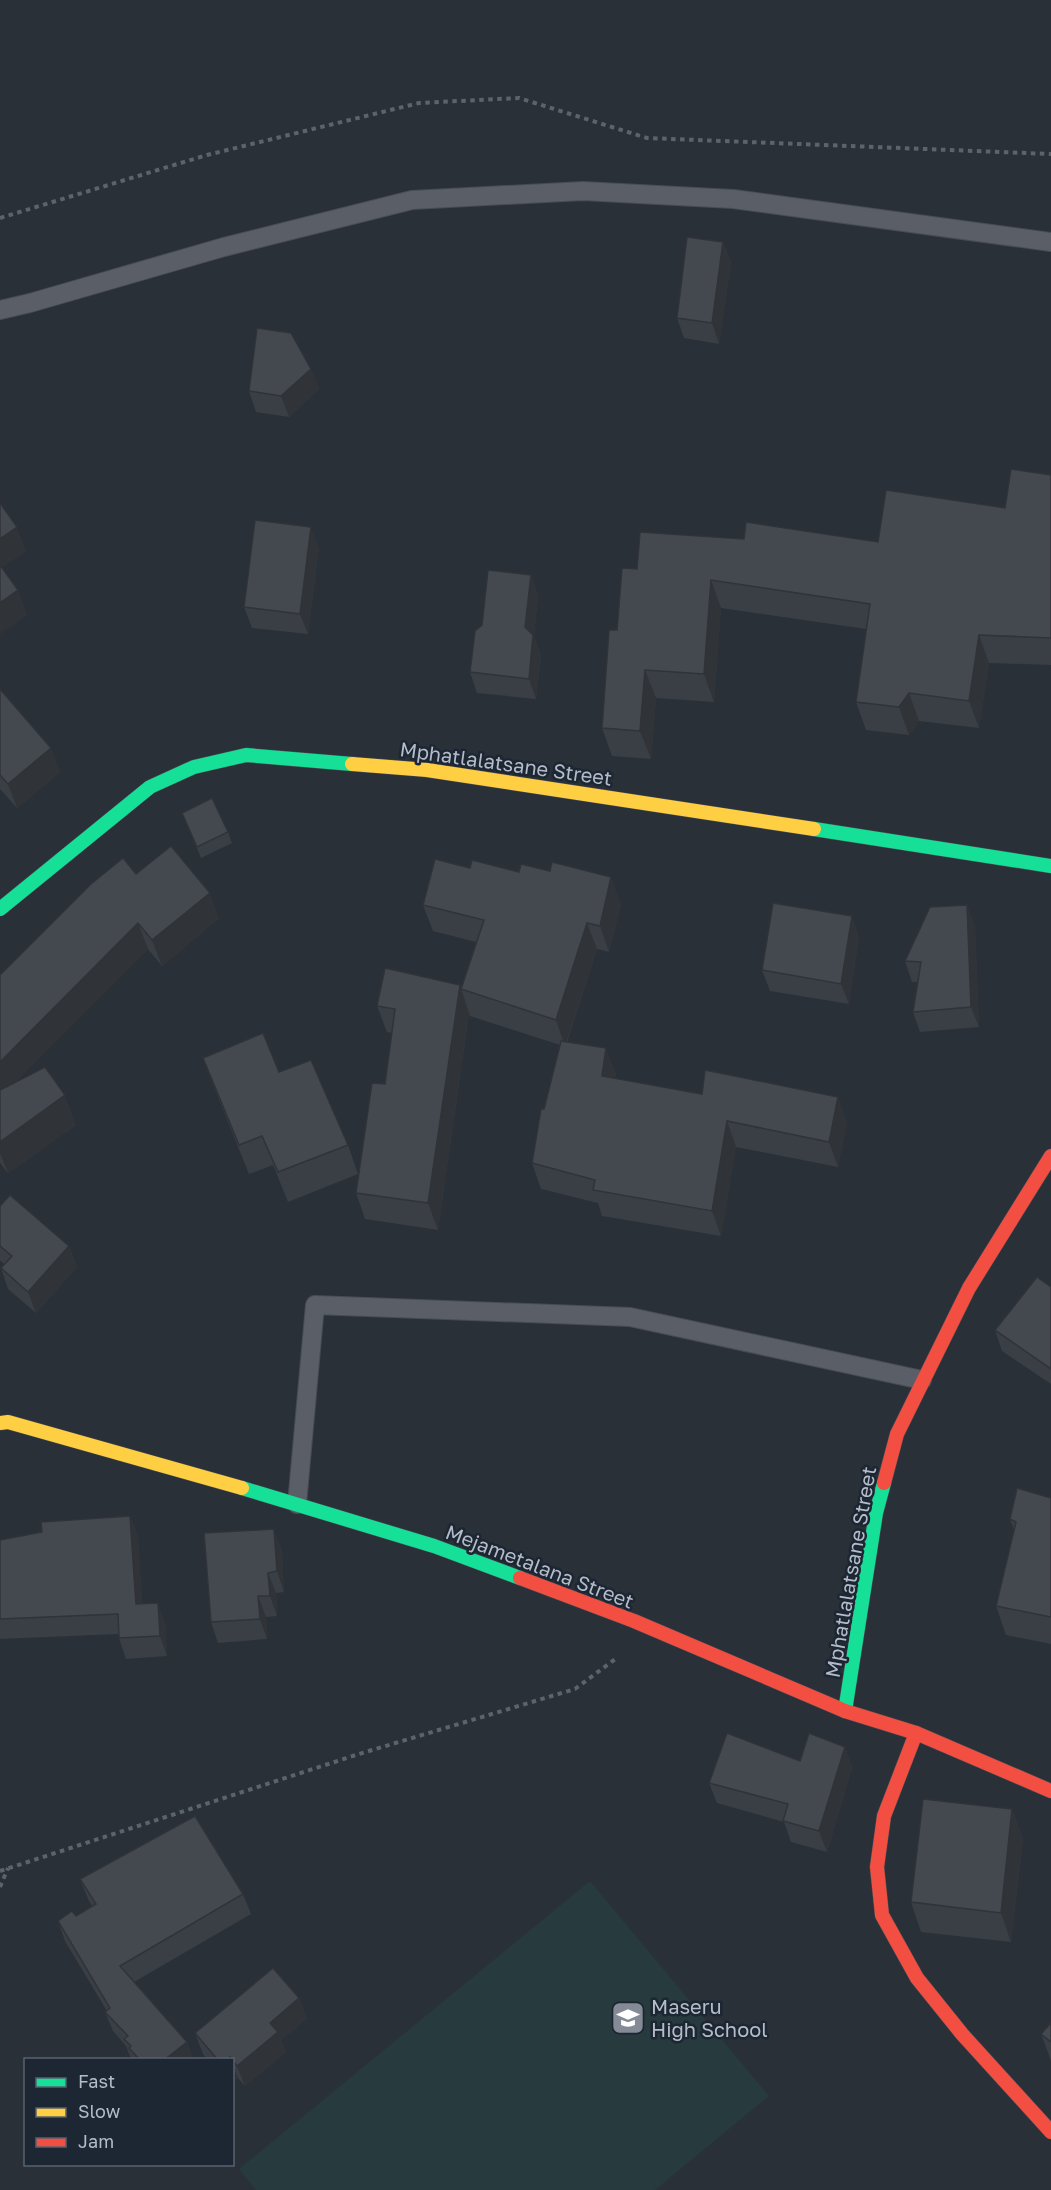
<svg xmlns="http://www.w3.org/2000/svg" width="1051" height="2190" font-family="'Golos Text',sans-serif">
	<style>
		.green { fill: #273a3e }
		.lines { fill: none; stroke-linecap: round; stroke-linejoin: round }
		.lane-casing { stroke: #484c53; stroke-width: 20 }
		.fast-casing { stroke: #484c53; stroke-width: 15 }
		.slow-casing { stroke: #484c53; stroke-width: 15 }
		.jam-casing { stroke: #484c53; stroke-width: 15 }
		.path { stroke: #5d636a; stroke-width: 4; stroke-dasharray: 4.5 4.5; stroke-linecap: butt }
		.lane { stroke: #5a5e66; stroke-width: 18 }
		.fast { stroke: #16e098; stroke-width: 14 }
		.slow { stroke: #ffcf43; stroke-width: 14 }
		.jam { stroke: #f24e42; stroke-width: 14 }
		.wall { fill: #3a3f45 }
		.shaded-wall { fill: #303338 }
		.building { fill: #444950; stroke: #303338; stroke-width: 1.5 }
		.labels { text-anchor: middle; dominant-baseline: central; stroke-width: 5; stroke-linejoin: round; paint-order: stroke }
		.street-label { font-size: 20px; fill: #b4bcc9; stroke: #1d2633 }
		.poi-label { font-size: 20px; fill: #b4bcc9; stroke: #1d2633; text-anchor: start }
	</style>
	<rect width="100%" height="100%" fill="#2a3038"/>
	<!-- green -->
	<polygon class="green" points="590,1881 769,2096 655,2190 256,2190 239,2169"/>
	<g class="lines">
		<defs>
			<g id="lane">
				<polyline points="0,310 30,303 224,247 412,200 583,191 733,199 1051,242"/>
				<polyline points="297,1504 315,1305 630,1317 922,1380"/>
			</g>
			<g id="fast">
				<polyline points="814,829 1051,866"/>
				<polyline points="0,909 150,787 194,767 246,755 352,764"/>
				<polyline points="242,1488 434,1546 520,1578"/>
				<polyline points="845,1711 876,1513 884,1483"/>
			</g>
			<g id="slow">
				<polyline points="352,764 427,770 814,829"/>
				<polyline points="0,1423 8,1422 242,1488"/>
			</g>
			<g id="jam">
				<polyline points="884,1483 897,1434 969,1288 1051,1156"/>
				<polyline points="520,1578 634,1621 845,1711 916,1733 1051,1791"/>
				<polyline points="916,1733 884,1816 877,1867 882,1915 917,1978 962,2034 1051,2132"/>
			</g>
		</defs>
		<!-- lane casing -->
		<use href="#lane" class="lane-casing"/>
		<!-- fast casing -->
		<use href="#fast" class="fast-casing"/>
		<!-- slow casing -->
		<use href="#slow" class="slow-casing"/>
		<!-- jam casing -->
		<use href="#jam" class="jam-casing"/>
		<!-- path -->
		<g class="path">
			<polyline points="0,218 207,155 419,103 519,98 647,138 1051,154"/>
			<polyline points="0,1871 359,1754 575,1689 618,1657"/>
			<polyline points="0,1887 8,1868"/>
		</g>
		<!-- lane -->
		<use href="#lane" class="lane"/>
		<!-- fast -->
		<use href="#fast" class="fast"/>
		<!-- slow -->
		<use href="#slow" class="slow"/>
		<!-- jam -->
		<use href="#jam" class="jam"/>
	</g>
	<!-- wall -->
	<g class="wall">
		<polygon points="723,242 731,263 719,344 684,338 677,318"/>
		<polygon points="311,369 319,389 289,417 256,412 249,391"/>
		<polygon points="1051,475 1051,665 989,663 979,728 919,721 909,735 866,730 856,702 866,629 721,608 714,702 656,698 651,759 612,756 602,728 617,630 637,569 744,539 878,542 1005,508"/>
		<polygon points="319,548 308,634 252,628 244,607"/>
		<polygon points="531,575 538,596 534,636 541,656 536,699 477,693 470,672"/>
		<polygon points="0,689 60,772 17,808 0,789"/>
		<polygon points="182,813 228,832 232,843 201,858"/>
		<polygon points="470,868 519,872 621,904 609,952 597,949 567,1042 616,1073 615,1078 847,1122 838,1167 736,1147 721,1236 602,1216 598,1203 541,1189 532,1163 544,1109 560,1045 470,1016 469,1013 438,1230 365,1219 356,1193 385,1084 392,1033 387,1032 377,1006 461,988 476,942 433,931 423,905"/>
		<polygon points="136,874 219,918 162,966 148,949 15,1082 76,1125 8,1173 0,1163 0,975"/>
		<polygon points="975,926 979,1027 920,1032 913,1012 918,982 912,982 905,961"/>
		<polygon points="859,936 849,1004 770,991 762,970"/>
		<polygon points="203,1058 279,1072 348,1145 358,1174 288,1202 273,1165 249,1174 214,1087"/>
		<polygon points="0,1206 69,1246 77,1267 36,1313 8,1289 1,1268 4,1264 0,1260"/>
		<polygon points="1051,1287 1051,1384 1002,1351 995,1330"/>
		<polygon points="1051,1498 1051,1644 1006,1635 996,1606 1014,1530 1010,1519"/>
		<polygon points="130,1516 138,1536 142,1604 165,1623 167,1656 126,1659 119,1638 119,1634 0,1639 0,1540"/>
		<polygon points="282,1549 284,1592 276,1593 277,1616 266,1617 267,1639 218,1643 211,1622"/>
		<polygon points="845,1747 852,1768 827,1852 791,1842 784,1822 717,1803 709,1783 800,1761"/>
		<polygon points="1012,1809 1023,1839 1011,1942 921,1932 911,1902"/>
		<polygon points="80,1879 243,1894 251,1914 134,1982 187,2042 193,2060 131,2059 126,2046 113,2031 105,2012 107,2011 65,1941 58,1921 76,1916 92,1906 88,1899"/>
		<polygon points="299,1998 307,2019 281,2040 286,2052 245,2086 238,2078 232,2082 232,2060 208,2060 203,2054 195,2033"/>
		<polygon points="1051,2023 1051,2061 1041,2034"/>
	</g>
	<!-- shaded-wall -->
	<g class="shaded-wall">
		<polygon points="723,242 731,263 719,344 712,323"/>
		<polygon points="311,369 319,389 289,417 281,396"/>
		<polygon points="17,527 26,552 0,569 0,539"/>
		<polygon points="311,527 319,548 308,634 300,614"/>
		<polygon points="531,575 538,596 534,636 541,656 536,699 529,679 525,627"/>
		<polygon points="711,580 721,608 714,702 704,674"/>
		<polygon points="18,590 27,615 0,634 0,603"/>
		<polygon points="979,635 989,663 979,728 969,701"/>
		<polygon points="645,670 656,698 651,759 640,731"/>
		<polygon points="909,693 919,721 909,735 899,707"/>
		<polygon points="51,748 60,772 17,808 8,784"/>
		<polygon points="611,877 621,904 609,952 600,926"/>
		<polygon points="210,893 219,918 162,966 152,940"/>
		<polygon points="967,905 975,926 979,1027 971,1007"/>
		<polygon points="852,916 859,936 849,1004 841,984"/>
		<polygon points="138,923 148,949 0,1097 0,1062"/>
		<polygon points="587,923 597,949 565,1046 556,1020"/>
		<polygon points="460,985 469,1013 438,1230 428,1203"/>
		<polygon points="606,1048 616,1073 612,1101 602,1076"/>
		<polygon points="65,1095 76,1125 8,1173 0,1153 0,1142"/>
		<polygon points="838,1097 847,1122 838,1167 829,1142"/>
		<polygon points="727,1121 736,1147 721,1236 712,1211"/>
		<polygon points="69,1246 77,1267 36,1313 28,1292"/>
		<polygon points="130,1516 138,1536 143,1624 136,1604"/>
		<polygon points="274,1529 282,1549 284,1592 277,1571"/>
		<polygon points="268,1573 276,1593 277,1616 270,1596"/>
		<polygon points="258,1596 266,1617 267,1639 260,1619"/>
		<polygon points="158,1603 165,1623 167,1656 160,1636"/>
		<polygon points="845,1747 852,1768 827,1852 819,1831"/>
		<polygon points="1012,1809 1023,1839 1011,1942 1001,1913"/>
		<polygon points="299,1998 307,2019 281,2040 286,2052 245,2086 237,2066 270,2023"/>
		<polygon points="187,2042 193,2060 164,2060 165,2057"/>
		<polygon points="232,2064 238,2078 232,2082"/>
	</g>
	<!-- building -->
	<g class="building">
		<polygon points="687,237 723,242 712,323 677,318"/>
		<polygon points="257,328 291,333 311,369 281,396 249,391"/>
		<polygon points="1011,469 1051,475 1051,638 979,635 969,701 909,693 899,707 856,702 870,604 711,580 704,674 645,670 640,731 602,728 609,630 617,630 622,568 637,569 640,532 744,539 746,522 878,542 886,490 1005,508"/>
		<polygon points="0,503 17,527 0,539"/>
		<polygon points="255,520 311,527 300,614 244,607"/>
		<polygon points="0,565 18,590 0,603"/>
		<polygon points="488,570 531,575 525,627 533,635 529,679 470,672 475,631 482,625"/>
		<polygon points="0,689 51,748 8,784 0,775"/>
		<polygon points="212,798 228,832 197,847 182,813"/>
		<polygon points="171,846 210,893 152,940 138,923 0,1062 0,975 91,884 123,858 136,874"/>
		<polygon points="435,859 470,868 472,860 519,872 521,864 550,871 552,862 611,877 600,926 587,923 556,1020 461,989 484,920 423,905"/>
		<polygon points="773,903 852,916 841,984 762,970"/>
		<polygon points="967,905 971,1007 913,1012 921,962 905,961 930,907"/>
		<polygon points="385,968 460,985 428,1203 356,1193 372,1083 385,1084 395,1009 377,1006"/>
		<polygon points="263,1033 279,1072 311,1060 348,1145 278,1172 262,1136 239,1145 203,1058"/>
		<polygon points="561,1041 606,1048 602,1076 702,1094 705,1070 838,1097 829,1142 727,1121 712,1211 593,1190 595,1180 532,1163 541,1109 544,1109"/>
		<polygon points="45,1067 65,1095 0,1142 0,1090"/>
		<polygon points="10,1195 69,1246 28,1292 1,1268 12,1256 0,1246 0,1206"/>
		<polygon points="1037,1277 1051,1287 1051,1369 995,1330"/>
		<polygon points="1017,1488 1051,1498 1051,1617 996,1606 1016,1522 1010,1519"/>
		<polygon points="130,1516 136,1604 158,1603 160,1636 119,1638 118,1614 0,1619 0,1540 42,1532 41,1522"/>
		<polygon points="274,1529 277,1571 268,1573 270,1596 258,1596 260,1619 211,1622 204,1533"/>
		<polygon points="727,1733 800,1761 809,1733 845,1747 819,1831 783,1821 788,1804 709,1783"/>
		<polygon points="923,1799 1012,1809 1001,1913 911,1902"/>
		<polygon points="195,1816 243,1894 120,1966 187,2042 164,2060 140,2060 129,2048 131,2046 124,2039 128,2036 105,2012 110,2008 58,1921 72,1911 76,1916 96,1904 80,1879"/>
		<polygon points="273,1968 299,1998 270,2023 278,2032 237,2066 230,2057 227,2060 218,2060 195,2033"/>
		<polygon points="1051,2023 1051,2042 1041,2034"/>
	</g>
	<!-- icons -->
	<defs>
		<symbol id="school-square" viewBox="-11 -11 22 22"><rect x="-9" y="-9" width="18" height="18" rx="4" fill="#848b96" stroke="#1d2633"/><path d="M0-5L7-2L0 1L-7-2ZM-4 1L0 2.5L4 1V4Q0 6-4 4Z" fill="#fff"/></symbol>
	</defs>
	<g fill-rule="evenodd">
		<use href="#school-square" x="609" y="1999" width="38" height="38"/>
	</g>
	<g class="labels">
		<!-- street labels -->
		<g class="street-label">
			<text transform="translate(506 763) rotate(8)">Mphatlalatsane Street</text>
			<text transform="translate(540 1566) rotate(21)">Mejametalana Street</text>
			<text transform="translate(850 1572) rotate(-80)">Mphatlalatsane Street</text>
		</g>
		<!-- poi labels -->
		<g class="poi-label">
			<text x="651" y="2006">Maseru<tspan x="651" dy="23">High School</tspan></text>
		</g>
	</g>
	<!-- legend -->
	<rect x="24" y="2058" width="210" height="108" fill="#1d2633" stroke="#59626f" stroke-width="1.5"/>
	<rect x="36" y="2078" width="30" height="9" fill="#16e098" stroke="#59626f" stroke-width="1.5"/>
	<text x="78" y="2088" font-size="18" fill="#b4bcc9">Fast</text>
	<rect x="36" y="2108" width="30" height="9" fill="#ffcf43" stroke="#59626f" stroke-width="1.5"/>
	<text x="78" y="2118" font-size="18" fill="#b4bcc9">Slow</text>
	<rect x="36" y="2138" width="30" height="9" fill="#f24e42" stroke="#59626f" stroke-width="1.5"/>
	<text x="78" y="2148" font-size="18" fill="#b4bcc9">Jam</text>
</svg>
